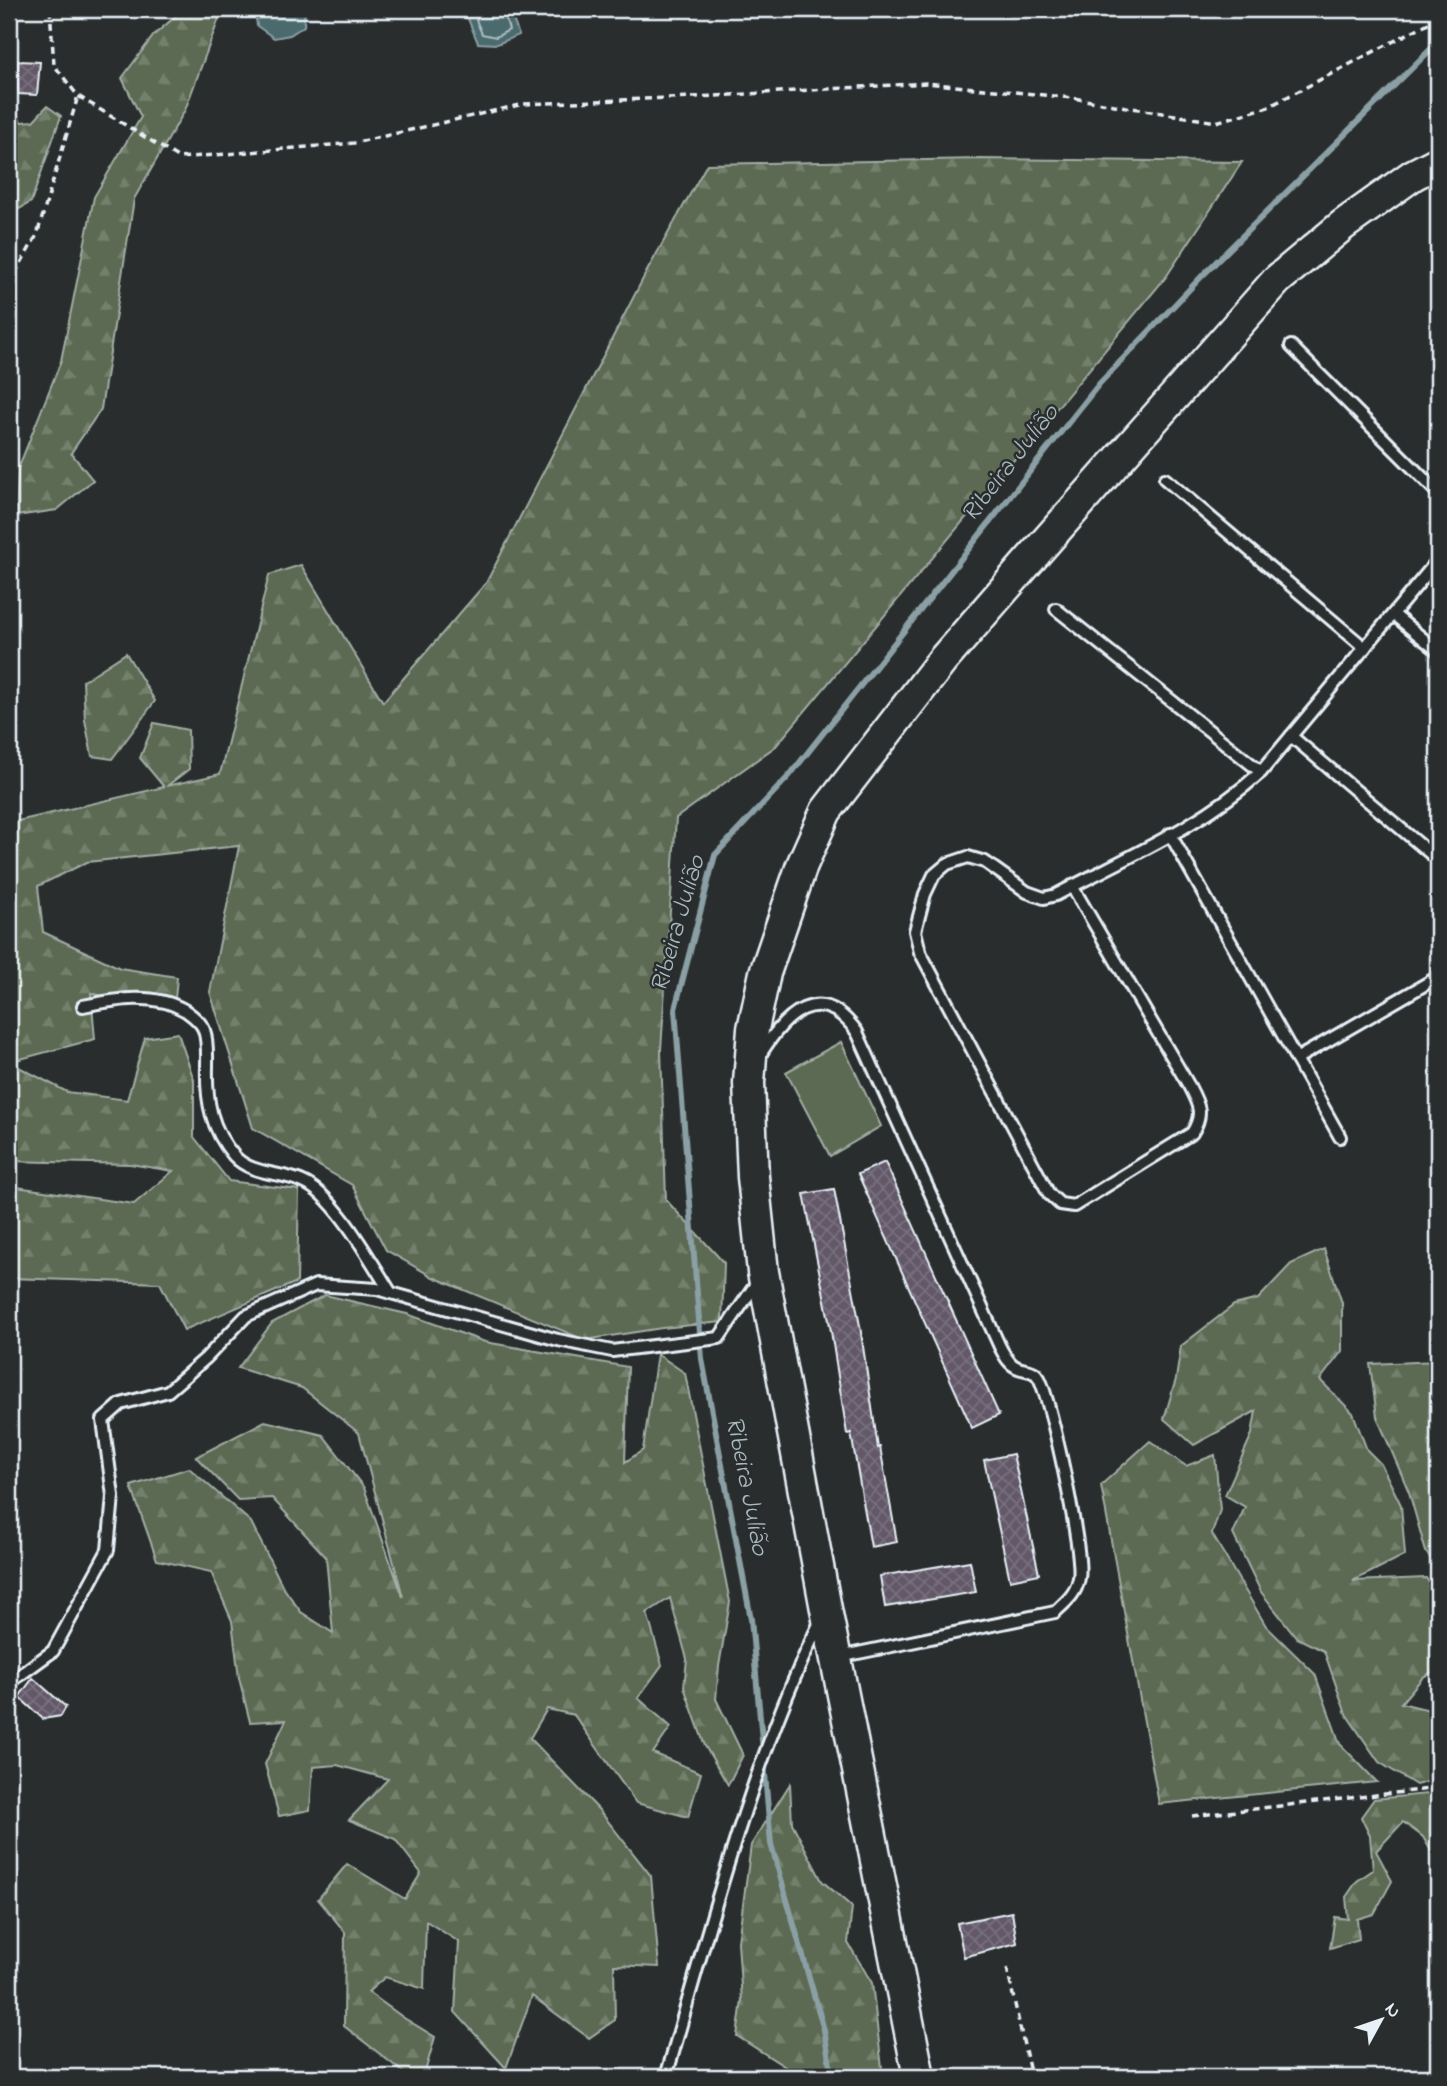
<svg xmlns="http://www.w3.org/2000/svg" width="1447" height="2086" font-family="'Indie Flower',sans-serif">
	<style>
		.forest { fill: url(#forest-firs); stroke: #a2aea5; stroke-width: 2 }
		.green { fill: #5b6a52; stroke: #a2aea5; stroke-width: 2 }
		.water { fill: #4b6a6d; stroke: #8aa0a5; stroke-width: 2 }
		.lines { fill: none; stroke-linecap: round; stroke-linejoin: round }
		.shore { stroke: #a9bbc0; stroke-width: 2 }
		.stream { stroke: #8aa0a5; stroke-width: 6 }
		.building { fill: url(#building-cross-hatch); stroke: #e8f1f8; stroke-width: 2 }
		.service-casing { stroke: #e8f1f8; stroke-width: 16 }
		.secondary-casing { stroke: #e8f1f8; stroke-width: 35 }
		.path { stroke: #e8f1f8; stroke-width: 3.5; stroke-dasharray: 7 5; stroke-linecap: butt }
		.service { stroke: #2a2d2e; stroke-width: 10 }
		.secondary { stroke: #2a2d2e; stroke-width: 30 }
		.labels { text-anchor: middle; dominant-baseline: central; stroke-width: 5; stroke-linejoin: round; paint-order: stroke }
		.water-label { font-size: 26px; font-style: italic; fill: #a9bbc0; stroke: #2a2d2e }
	</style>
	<defs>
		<pattern id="forest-firs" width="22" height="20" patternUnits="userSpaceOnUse" patternTransform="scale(1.75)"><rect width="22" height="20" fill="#5b6a52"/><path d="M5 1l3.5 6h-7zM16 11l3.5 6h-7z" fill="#73806c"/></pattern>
		<pattern id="building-cross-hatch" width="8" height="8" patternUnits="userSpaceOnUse" patternTransform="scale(1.75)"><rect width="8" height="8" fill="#625868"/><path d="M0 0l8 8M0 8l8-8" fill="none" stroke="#78707e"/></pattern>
	</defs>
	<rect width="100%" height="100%" fill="#2a2d2e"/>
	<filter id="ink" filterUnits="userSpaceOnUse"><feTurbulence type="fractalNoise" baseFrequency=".0143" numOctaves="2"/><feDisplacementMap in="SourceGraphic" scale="14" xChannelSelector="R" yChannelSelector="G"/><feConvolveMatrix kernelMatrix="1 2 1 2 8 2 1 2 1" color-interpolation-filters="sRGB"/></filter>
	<g filter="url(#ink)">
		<!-- forest -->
		<g class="forest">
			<polygon points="184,9 210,9 221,13 185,110 134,199 101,409 71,453 93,480 57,510 16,516 18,469 61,361 94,197 141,117 122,78 154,35"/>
			<polygon points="9,99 21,122 33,121 47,106 61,116 31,202 19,209 9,204"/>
			<polygon points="980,159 1242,162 1166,277 776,746 676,818 661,1050 666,1200 724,1263 722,1322 662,1328 585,1340 433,1277 386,1250 352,1185 253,1128 210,992 239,846 87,862 38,886 43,932 120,968 177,977 175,999 133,1004 91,993 95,1039 9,1062 67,1092 127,1100 145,1038 178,1033 194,1080 194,1137 229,1181 299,1190 297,1282 184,1330 160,1283 9,1278 9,1186 134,1204 173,1171 130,1164 9,1161 9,823 164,787 140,758 154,723 188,730 189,769 167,786 220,774 269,575 301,565 383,702 486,583 647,271 707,164"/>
			<polygon points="126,653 155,701 112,759 92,756 85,720 83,681"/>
			<polygon points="1324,1249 1342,1303 1342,1351 1320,1380 1353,1413 1367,1450 1381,1464 1401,1505 1405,1555 1353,1581 1426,1578 1438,1595 1438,1669 1423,1677 1401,1703 1438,1712 1438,1779 1416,1785 1379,1762 1346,1714 1324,1651 1297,1638 1261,1592 1233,1534 1245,1507 1225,1495 1252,1434 1256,1411 1194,1445 1164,1419 1176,1379 1181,1346 1234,1305 1258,1299 1291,1264"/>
			<polygon points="325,1295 407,1314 485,1342 628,1367 625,1462 643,1450 657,1354 685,1373 730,1602 719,1666 716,1699 743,1755 728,1785 705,1746 684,1687 687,1659 670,1598 647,1613 662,1665 638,1698 671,1727 653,1753 701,1773 688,1817 636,1803 574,1715 547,1709 530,1738 599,1810 651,1876 659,1967 614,1965 615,2020 589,2038 532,1996 506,2068 455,2012 459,1942 426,1921 424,1989 385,1977 368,1992 404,2018 435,2037 425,2072 408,2076 344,2026 345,1932 318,1899 347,1864 405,1899 421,1873 395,1839 349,1820 388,1779 337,1765 313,1767 310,1810 279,1816 265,1764 286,1720 250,1722 239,1678 232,1621 211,1572 157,1560 131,1486 189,1468 251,1522 283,1587 301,1612 333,1633 326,1557 272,1498 238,1500 196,1457 265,1421 323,1435 364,1488 403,1597 359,1433 302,1388 238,1368 272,1323"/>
			<polygon points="1438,1361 1438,1570 1426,1552 1409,1492 1377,1417 1370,1364"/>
			<polygon points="1150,1441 1186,1466 1215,1455 1220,1510 1212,1534 1266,1626 1315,1674 1340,1744 1377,1782 1159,1804 1101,1485"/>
			<polygon points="790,1784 792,1823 822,1881 852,1907 848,1943 872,1983 883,2077 795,2077 793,2072 737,2036 742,2001 738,1942 751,1845"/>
			<polygon points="1438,1793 1438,1863 1423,1837 1403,1822 1376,1851 1392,1881 1374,1914 1357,1919 1359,1939 1330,1948 1335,1917 1348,1919 1346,1897 1357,1881 1373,1870 1370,1836 1361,1817 1374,1799"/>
		</g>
		<!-- green -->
		<polygon class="green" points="841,1042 881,1126 830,1156 786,1072"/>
		<!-- water -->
		<g class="water">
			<polygon points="255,9 305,9 304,26 290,35 274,38 257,26"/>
			<polygon points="476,9 509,9 519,35 497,44 478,43 468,19"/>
		</g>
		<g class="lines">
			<!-- shore -->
			<polyline class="shore" points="480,9 476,20 482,34 496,37 509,30 503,9"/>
			<!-- stream -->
			<g class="stream">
				<polyline points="763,1751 751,1619 702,1359 675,1009 715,855 790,775 1099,384 1203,275 1438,42"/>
				<polyline points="764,1762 771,1844 824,2030 832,2077"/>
			</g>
		</g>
		<!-- building -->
		<g class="building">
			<polygon points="18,61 40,62 37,95 18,94"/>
			<polygon points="885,1162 999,1415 972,1428 858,1174"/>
			<polygon points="834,1189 860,1326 878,1448 880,1447 897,1542 871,1547 851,1433 847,1434 831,1331 804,1194"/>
			<polygon points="1013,1454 1039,1574 1010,1580 984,1460"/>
			<polygon points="970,1561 976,1592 885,1607 880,1576"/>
			<polygon points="33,1678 66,1707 61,1716 43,1719 19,1697"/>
			<polygon points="1012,1912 1017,1943 964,1957 957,1923"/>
		</g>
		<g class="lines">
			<defs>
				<g id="service">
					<polyline points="1291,346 1438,493"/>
					<polyline points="1165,479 1365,648"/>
					<polyline points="1056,609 1261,772"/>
					<polyline points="1393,614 1438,651"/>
					<polyline points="1291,736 1438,860"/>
					<polyline points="1170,834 1340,1137"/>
					<path d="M1072,886L1189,1086C1199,1105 1204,1114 1192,1133L1074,1206L1060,1204L1049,1194L920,952L915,931L925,894L934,875L947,864L968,857L985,862L1027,892L1044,898L1056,895C1125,858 1202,826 1261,772L1438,560"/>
					<path d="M83,1006C117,999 155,992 186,1011C193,1016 202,1023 204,1030C208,1041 207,1056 207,1067C206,1101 211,1129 234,1156C251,1175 281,1172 303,1182C336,1196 371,1262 391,1293"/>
					<path d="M760,1055C785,1014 820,980 857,1032L1000,1347C1004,1354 1008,1363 1016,1367C1026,1372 1033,1368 1039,1378C1051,1400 1084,1555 1079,1578C1076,1594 1067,1601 1055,1612L839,1657"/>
					<polyline points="1296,1059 1438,977"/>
					<polyline points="9,1683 53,1651 108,1550 113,1496 103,1420 121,1404 168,1391 206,1358 246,1316 316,1285 377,1289 558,1340 612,1351 719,1338 758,1281"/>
					<path d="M666,2077C710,1925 752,1760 822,1618"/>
				</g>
				<polyline id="secondary" points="919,2077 826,1609 763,1272 753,1177 749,1083 753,1029 765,973 802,865 826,811 942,661 1027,563 1277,280 1343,225 1413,175 1438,162"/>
			</defs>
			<!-- service casing -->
			<use href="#service" class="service-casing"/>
			<!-- secondary casing -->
			<use href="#secondary" class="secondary-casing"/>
			<!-- path -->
			<g class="path">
				<polyline points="50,9 54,65 78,96 179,158 354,143 524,104 715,96 926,83 1073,98 1216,122 1268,107 1438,18"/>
				<polyline points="9,284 37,235 78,96"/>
				<polyline points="1192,1816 1438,1788"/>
				<polyline points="1007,1968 1031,2077"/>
			</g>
			<!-- service -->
			<use href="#service" class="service"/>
			<!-- secondary -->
			<use href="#secondary" class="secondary"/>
		</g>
	</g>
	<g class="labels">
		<!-- water labels -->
		<g class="water-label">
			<text transform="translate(1011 464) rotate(-52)">Ribeira Julião</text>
			<text transform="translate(679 924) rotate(-74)">Ribeira Julião</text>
			<text transform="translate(746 1486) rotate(79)">Ribeira Julião</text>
		</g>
	</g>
	<!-- margin -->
	<rect width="1447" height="2086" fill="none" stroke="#2a2d2e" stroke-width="35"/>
	<rect x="18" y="18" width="1412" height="2051" fill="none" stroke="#e8f1f8" stroke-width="2.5" filter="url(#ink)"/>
	<!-- north arrow -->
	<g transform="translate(1381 2020) rotate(50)" stroke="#2a2d2e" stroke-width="5" paint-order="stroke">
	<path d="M0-5L12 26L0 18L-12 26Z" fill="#e8f1f8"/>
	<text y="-10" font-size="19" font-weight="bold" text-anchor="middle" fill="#e8f1f8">N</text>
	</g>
</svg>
